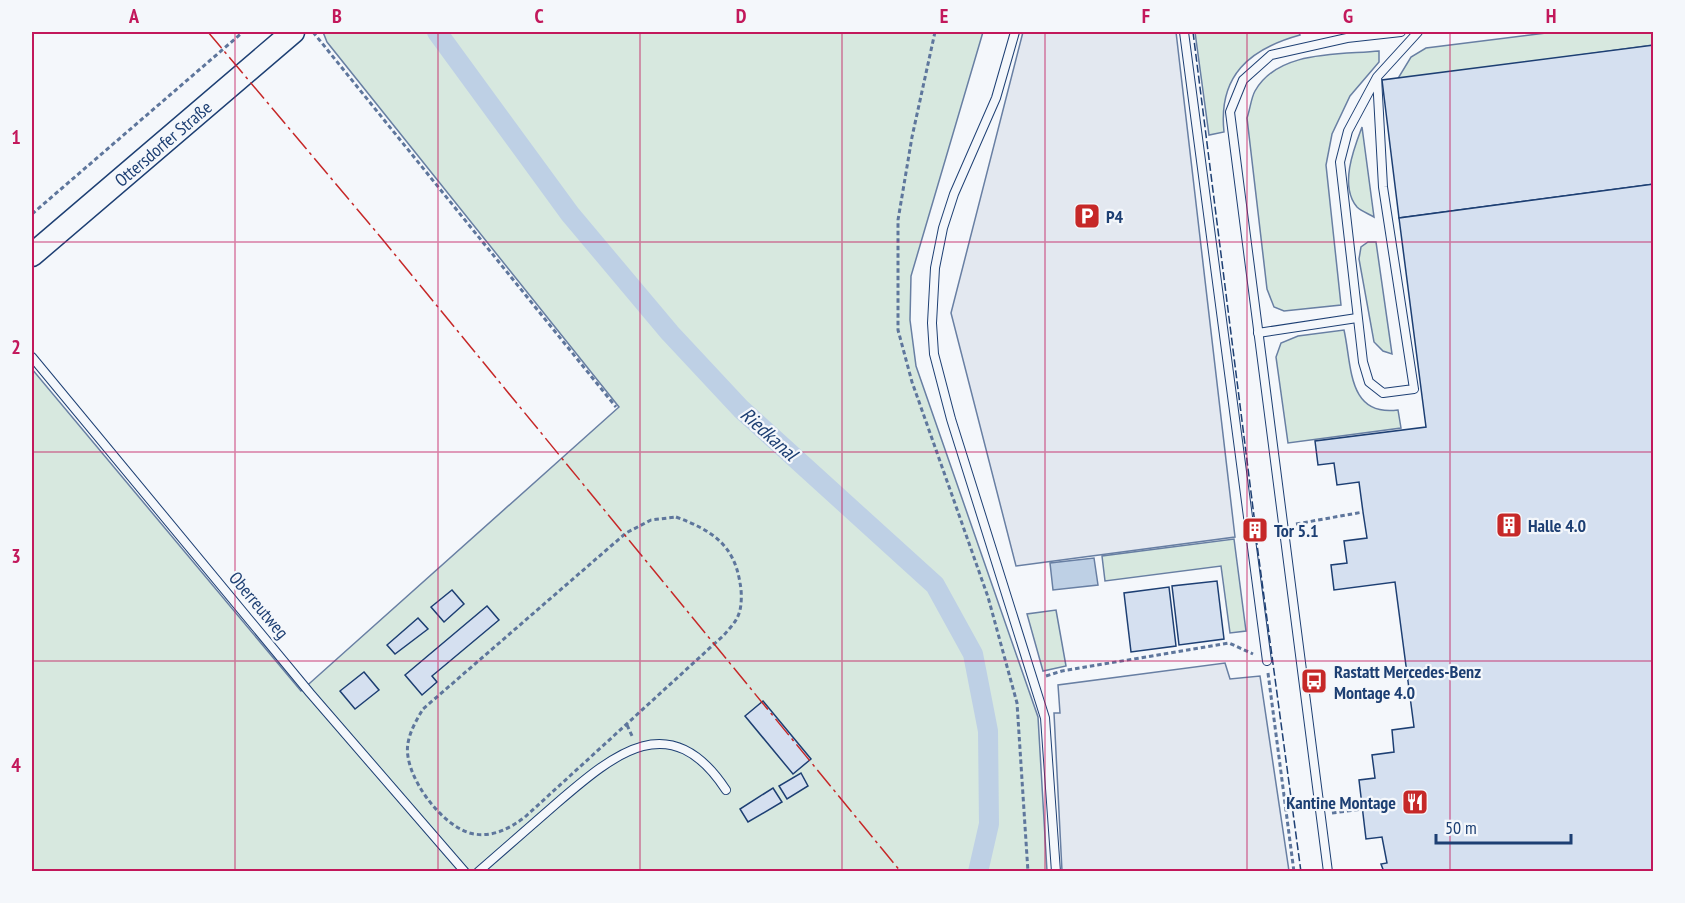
<svg xmlns="http://www.w3.org/2000/svg" width="1685" height="903" font-family="'PT Sans Narrow',sans-serif">
	<style>
		.green { fill: #d7e8df; stroke: #687fa3; stroke-width: 1.5 }
		.parking { fill: #e3e8f0; stroke: #687fa3; stroke-width: 1.5 }
		.water { fill: #bed0e5; stroke: #687fa3; stroke-width: 1.5 }
		.lines { fill: none; stroke-linecap: round; stroke-linejoin: round }
		.canal { stroke: #bed0e5; stroke-width: 20 }
		.building { fill: #d5e0f0; stroke: #1d3f73; stroke-width: 1.5 }
		.lane-casing { stroke: #1d3f73; stroke-width: 10 }
		.secondary-casing { stroke: #1d3f73; stroke-width: 25 }
		.path { stroke: #5e769c; stroke-width: 3; stroke-dasharray: 4.5 3; stroke-linecap: butt }
		.lane { stroke: #f4f7fb; stroke-width: 8 }
		.secondary { stroke: #f4f7fb; stroke-width: 22 }
		.fence { stroke: #1d3f73; stroke-width: 1.5; stroke-dasharray: 8 3; stroke-linecap: butt }
		.power { stroke: #c62828; stroke-width: 1.5; stroke-dasharray: 21 4.5 3 4.5; stroke-linecap: butt }
		.grid { fill: none; stroke: #c2185b; stroke-width: 1.5; stroke-opacity: 0.55 }
		.labels { text-anchor: middle; dominant-baseline: central; stroke-width: 4.5; stroke-linejoin: round; paint-order: stroke }
		.street-label { font-size: 18px; fill: #1d3f73; stroke: #f4f7fb }
		.poi-label { font-size: 18px; font-weight: bold; fill: #1d3f73; stroke: #f4f7fb; text-anchor: start }
		.water-label { font-size: 20px; font-style: italic; fill: #1d3f73; stroke: #f4f7fb }
		.neatline { fill: none; stroke: #c2185b; stroke-width: 2 }
		.grid-label { font-size: 20px; text-anchor: middle; font-weight: bold; fill: #c2185b }
	</style>
	<rect width="100%" height="100%" fill="#f4f7fb"/>
	<!-- green -->
	<g class="green">
		<polygon points="323,32 983,32 911,276 910,320 916,366 1038,717 1047,871 32,871 32,369 301,691 619,407 327,42"/>
		<path d="M1195,32H1299L1300,35C1249,49 1218,76 1224,132L1209,135Z"/>
		<polygon points="1554,32 1653,32 1653,45 1397,80 1411,57 1426,48"/>
		<path d="M1379,51V62L1350,96L1332,134L1326,165L1341,305L1284,311L1274,307L1267,289L1247,118C1250,110 1251,98 1255,91C1278,50 1339,55 1379,51Z"/>
		<path d="M1362,127L1374,217C1369,214 1361,211 1357,207C1339,186 1354,148 1362,127Z"/>
		<polygon points="1368,242 1376,242 1392,354 1383,351 1374,342 1359,259 1361,247"/>
		<path d="M1344,330C1352,365 1347,417 1398,410L1401,428L1288,443L1276,357L1281,343L1298,336Z"/>
		<polygon points="1234,539 1246,631 1230,633 1221,566 1105,581 1102,556"/>
		<polygon points="1056,610 1066,666 1043,671 1027,614"/>
	</g>
	<!-- parking -->
	<g class="parking">
		<polygon points="1023,32 1176,32 1235,537 1016,566 951,313"/>
		<polygon points="1225,663 1230,679 1260,676 1289,871 1062,871 1054,713 1060,713 1058,685"/>
	</g>
	<!-- water -->
	<polygon class="water" points="1094,558 1098,585 1053,590 1050,563"/>
	<g class="lines">
		<!-- canal -->
		<polyline class="canal" points="437,32 570,214 670,333 741,409 935,585 973,654 988,731 989,824 978,872"/>
	</g>
	<!-- building -->
	<g class="building">
		<polygon points="1654,45 1654,184 1399,218 1382,80"/>
		<polygon points="1654,184 1654,872 1384,872 1381,864 1387,863 1382,837 1366,839 1359,780 1375,778 1372,755 1394,752 1392,730 1414,727 1395,582 1334,590 1331,565 1347,563 1344,541 1367,538 1363,512 1359,482 1337,485 1334,463 1318,465 1315,441 1426,427 1399,218"/>
		<polygon points="1257,523 1259,536 1253,537 1251,524"/>
		<polygon points="1217,581 1224,639 1179,645 1172,586"/>
		<polygon points="1169,587 1176,646 1131,652 1124,593"/>
		<polygon points="452,590 464,604 444,622 431,607"/>
		<polygon points="487,606 499,620 432,676 437,682 422,695 405,675"/>
		<polygon points="418,618 428,629 395,654 387,645"/>
		<polygon points="364,672 379,690 355,709 340,691"/>
		<polygon points="763,701 811,759 793,774 745,716"/>
		<polygon points="801,773 808,786 787,799 779,786"/>
		<polygon points="773,788 782,802 748,822 740,809"/>
	</g>
	<g class="lines">
		<defs>
			<g id="lane">
				<polyline points="1015,32 996,98 954,194 943,228 935,268 932,323 934,354 951,419 1045,718 1056,872"/>
				<polyline points="1184,32 1267,661"/>
				<polyline points="1377,77 1348,131 1340,162 1363,362 1369,382 1383,393 1414,389 1383,187 1377,77 1418,32"/>
				<polyline points="1258,333 1357,318"/>
				<polyline points="32,357 310,693 465,872"/>
				<path d="M478,872C504,849 531,826 557,803C615,753 671,706 726,790"/>
				<polyline points="1328,872 1230,112 1243,80 1271,55 1347,38 1401,32"/>
			</g>
			<g id="secondary">
				<path id="s1" d="M32,255L293,32"/>
			</g>
		</defs>
		<!-- lane casing -->
		<use href="#lane" class="lane-casing"/>
		<!-- secondary casing -->
		<use href="#secondary" class="secondary-casing"/>
		<!-- path -->
		<g class="path">
			<polyline points="313,32 616,407"/>
			<polyline points="935,32 912,137 898,220 898,330 912,382 988,597 1017,703 1028,872"/>
			<polyline points="32,214 243,32"/>
			<path d="M676,517C711,530 734,544 740,583C742,592 742,608 738,616C735,623 729,629 724,635L525,817C509,829 493,837 474,834C443,829 402,774 408,743C410,731 417,719 423,709L626,533L651,520Z"/>
			<polyline points="1296,524 1363,512"/>
			<polyline points="1268,673 1294,872"/>
			<polyline points="1046,676 1062,671 1229,643 1253,654"/>
			<polyline points="627,725 633,738"/>
			<polyline points="1332,813 1363,809"/>
		</g>
		<!-- lane -->
		<use href="#lane" class="lane"/>
		<!-- secondary -->
		<use href="#secondary" class="secondary"/>
		<!-- fence -->
		<g class="fence">
			<polyline points="1193,32 1255,524"/>
			<polyline points="1256,537 1301,872"/>
		</g>
		<!-- power -->
		<polyline class="power" points="208,32 383,240 901,872"/>
	</g>
	<!-- grid -->
	<path class="grid" d="M235,32V872M438,32V872M640,32V872M842,32V872M1045,32V872M1247,32V872M1450,32V872M32,242H1654M32,452H1654M32,661H1654"/>
	<!-- icons -->
	<defs>
		<symbol id="parking-square" viewBox="-11 -11 22 22"><rect x="-9" y="-9" width="18" height="18" rx="4" fill="#c62828" stroke="#f4f7fb"/><path d="M-3.5-5.5H1a3.5 3.5 0 0 1 0 7H-1V5.5H-3.5ZM-1-3.4V-.6H.8a1.4 1.4 0 0 0 0-2.8Z" fill="#fff"/></symbol>
		<symbol id="building-square" viewBox="-11 -11 22 22"><rect x="-9" y="-9" width="18" height="18" rx="4" fill="#c62828" stroke="#f4f7fb"/><path d="M-4-6H4V6H1V3H-1V6H-4ZM-2.5-4.3h1.7v1.8h-1.7ZM.8-4.3h1.7v1.8H.8ZM-2.5-1h1.7V.8h-1.7ZM.8-1h1.7V.8H.8Z" fill="#fff"/></symbol>
		<symbol id="bus-square" viewBox="-11 -11 22 22"><rect x="-9" y="-9" width="18" height="18" rx="4" fill="#c62828" stroke="#f4f7fb"/><path d="M-5-6H5V4H4V6H2V4H-2V6H-4V4H-5ZM-3.5-4V0h7V-4ZM-3.5 1.2v1.5H-2V1.2ZM2 1.2v1.5H3.5V1.2Z" fill="#fff"/></symbol>
		<symbol id="restaurant-square" viewBox="-11 -11 22 22"><rect x="-9" y="-9" width="18" height="18" rx="4" fill="#c62828" stroke="#f4f7fb"/><path d="M-5-6h1v4h1v-4h1v4h1v-4h1v5L-1.5 .5V6h-2V.5L-5-1ZM5-6V6H3V1.5H1.5Q1.5-4 5-6Z" fill="#fff"/></symbol>
	</defs>
	<g fill-rule="evenodd">
		<use href="#parking-square" x="1072" y="201" width="30" height="30"/>
		<use href="#building-square" x="1494" y="510" width="30" height="30"/>
		<use href="#building-square" x="1240" y="515" width="30" height="30"/>
		<use href="#bus-square" x="1299" y="666" width="30" height="30"/>
		<use href="#restaurant-square" x="1400" y="787" width="30" height="30"/>
	</g>
	<g class="labels">
		<!-- street labels -->
		<g class="street-label">
			<text stroke="none"><textPath href="#s1" startOffset="172">Ottersdorfer Straße</textPath></text>
			<text transform="translate(259 605) rotate(50)">Oberreutweg</text>
		</g>
		<!-- poi labels -->
		<g class="poi-label">
			<text x="1106" y="216">P4</text>
			<text x="1528" y="525">Halle 4.0</text>
			<text x="1274" y="530">Tor 5.1</text>
			<text x="1334" y="671">Rastatt Mercedes-Benz<tspan x="1334" dy="21">Montage 4.0</tspan></text>
			<text x="1396" y="802" text-anchor="end">Kantine Montage</text>
		</g>
		<!-- water labels -->
		<g class="water-label">
			<text transform="translate(769 434) rotate(42)">Riedkanal</text>
		</g>
	</g>
	<!-- border -->
	<rect width="1685" height="903" fill="none" stroke="#f4f7fb" stroke-width="66"/>
	<!-- scale -->
	<path d="M1436 834v9h135v-9" fill="none" stroke="#1d3f73" stroke-width="3"/>
	<text x="1445" y="834" font-size="18" fill="#1d3f73" stroke="#f4f7fb" stroke-width="4.5" paint-order="stroke">50 m</text>
	<rect x="33" y="33" width="1619" height="837" class="neatline"/>
	<g class="grid-label">
		<text x="134" y="23">A</text>
		<text x="337" y="23">B</text>
		<text x="539" y="23">C</text>
		<text x="741" y="23">D</text>
		<text x="944" y="23">E</text>
		<text x="1146" y="23">F</text>
		<text x="1348" y="23">G</text>
		<text x="1551" y="23">H</text>
		<text x="16" y="144">1</text>
		<text x="16" y="354">2</text>
		<text x="16" y="563">3</text>
		<text x="16" y="772">4</text>
	</g>
</svg>
